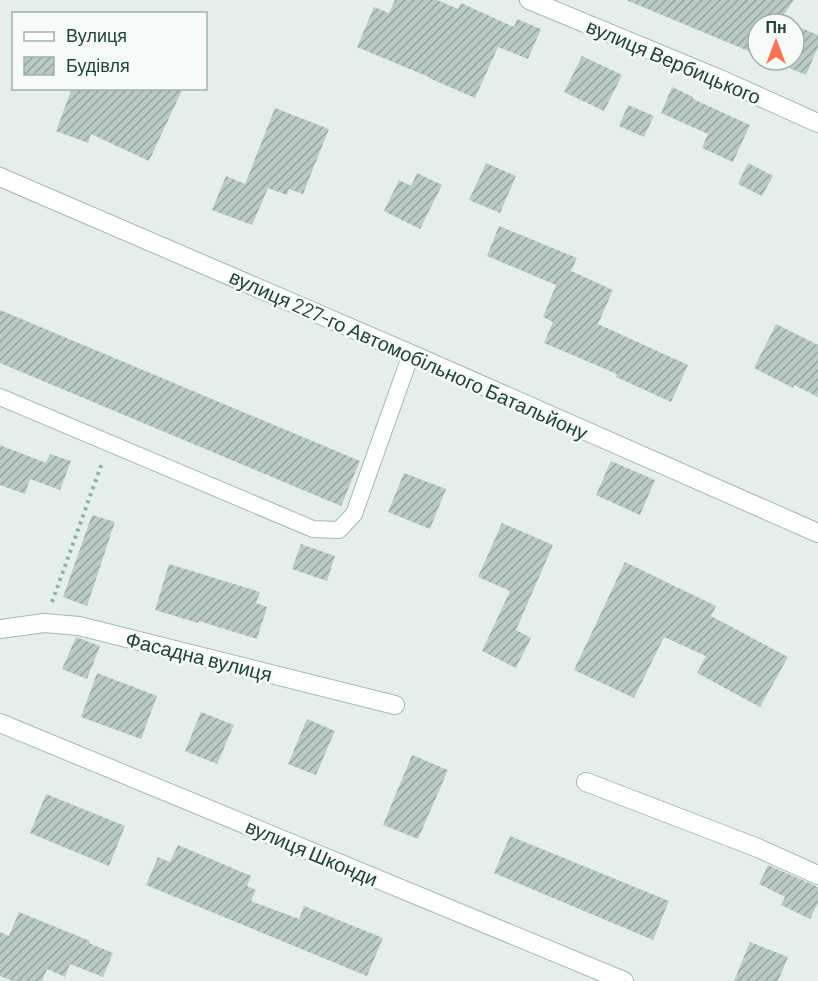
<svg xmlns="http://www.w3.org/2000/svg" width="818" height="981" font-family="Barlow,sans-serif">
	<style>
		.building { fill: url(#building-hatch) }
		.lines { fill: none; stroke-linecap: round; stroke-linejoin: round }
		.lane-casing { stroke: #a6b8b1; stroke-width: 18 }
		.street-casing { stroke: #a6b8b1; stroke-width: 20 }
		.path { stroke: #82b6a3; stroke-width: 4; stroke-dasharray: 3 4.5; stroke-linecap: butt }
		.lane { stroke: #fff; stroke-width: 16 }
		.street { stroke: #fff; stroke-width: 18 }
		.labels { text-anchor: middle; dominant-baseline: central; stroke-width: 5; stroke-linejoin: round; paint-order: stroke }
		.street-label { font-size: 20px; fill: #214338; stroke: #f6fbf8 }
	</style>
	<defs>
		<pattern id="building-hatch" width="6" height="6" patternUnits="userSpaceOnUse" patternTransform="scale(1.5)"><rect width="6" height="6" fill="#b9cbc3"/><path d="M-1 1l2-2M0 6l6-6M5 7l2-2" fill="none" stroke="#96a69f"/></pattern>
	</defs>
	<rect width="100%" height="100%" fill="#e5efea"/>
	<!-- building -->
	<g class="building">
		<polygon points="395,0 437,0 458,9 461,3 514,27 517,19 541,29 528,59 498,47 475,98 429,78 429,77 357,47 374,7 389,13"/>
		<polygon points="626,0 794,0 780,20 791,24 758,24 758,55"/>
		<polygon points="794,25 818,35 818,47 806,75 770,60 794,60"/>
		<polygon points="582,56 622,75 604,111 564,92"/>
		<polygon points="672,87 693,97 693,99 750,125 733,162 702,148 708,134 661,113"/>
		<polygon points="72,88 183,88 149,161 91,134 88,143 56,131"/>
		<polygon points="628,105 654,116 644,137 619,126"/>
		<polygon points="275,108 329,129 303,194 289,189 287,195 268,188 252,225 212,210 226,176 245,184"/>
		<polygon points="486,163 516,176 500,213 469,200"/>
		<polygon points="748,163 773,176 762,196 738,184"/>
		<polygon points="417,173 442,185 420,229 384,211 399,180 411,186"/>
		<polygon points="499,226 577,258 571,271 613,290 598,324 688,365 671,402 616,377 617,374 544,343 553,322 543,317 556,285 487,256"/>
		<polygon points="0,310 360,461 341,506 0,363"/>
		<polygon points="776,324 818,345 818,397 794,385 793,388 754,368"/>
		<polygon points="0,445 46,463 50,454 71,461 60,490 30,479 25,494 0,485"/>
		<polygon points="611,461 655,480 640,515 596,495"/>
		<polygon points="404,473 446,489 430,529 388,512"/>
		<polygon points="92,515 115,522 87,606 63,597"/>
		<polygon points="502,523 553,545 516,630 531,638 516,668 482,651 510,591 478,577"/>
		<polygon points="301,544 335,556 327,581 292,569"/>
		<polygon points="625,562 716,606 711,616 788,657 760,707 697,673 706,656 664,637 634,698 574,670"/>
		<polygon points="169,564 260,592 256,603 267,607 257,639 199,621 198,623 155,610"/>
		<polygon points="76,637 100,646 87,679 62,669"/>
		<polygon points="97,673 157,696 141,739 81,717"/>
		<polygon points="201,712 234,725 217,764 185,751"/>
		<polygon points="307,719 335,731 316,775 288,764"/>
		<polygon points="412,755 448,770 418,839 383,825"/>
		<polygon points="46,794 125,826 109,866 30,833"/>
		<polygon points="510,836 669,901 653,940 494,873"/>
		<polygon points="178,845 251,876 247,886 256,890 251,901 299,919 304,906 383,938 367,976 146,885 158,857 170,862"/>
		<polygon points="768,865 818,887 818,903 810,919 781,905 785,897 759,884"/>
		<polygon points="19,912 90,941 89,943 113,953 103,977 70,964 65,977 47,969 42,981 13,981 0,976 0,932 9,936"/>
		<polygon points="750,942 788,957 778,981 734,981"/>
	</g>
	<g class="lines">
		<defs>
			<polyline id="lane" points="0,397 313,529 339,530 354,514 411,354"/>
			<g id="street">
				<polyline points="529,0 720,79 818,123"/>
				<polyline points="0,177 411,354 818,533"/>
				<polyline points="0,629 44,623 79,626 395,705"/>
				<polyline points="0,723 624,981"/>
				<polyline points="586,782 758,848 818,875"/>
			</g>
		</defs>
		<!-- lane casing -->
		<use href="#lane" class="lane-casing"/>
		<!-- street casing -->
		<use href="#street" class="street-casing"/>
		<!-- path -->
		<polyline class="path" points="52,602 102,463"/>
		<!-- lane -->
		<use href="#lane" class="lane"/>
		<!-- street -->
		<use href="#street" class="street"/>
	</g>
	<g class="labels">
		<!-- street labels -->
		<g class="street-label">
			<text transform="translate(674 61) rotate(23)">вулиця Вербицького</text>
			<text transform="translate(409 354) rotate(24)">вулиця 227-го Автомобільного Батальйону</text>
			<text transform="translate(199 656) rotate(14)">Фасадна вулиця</text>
			<text transform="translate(312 852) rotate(23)">вулиця Шконди</text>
		</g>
	</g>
	<!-- legend -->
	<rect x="12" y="12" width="195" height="78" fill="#f6fbf8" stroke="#a1b1ab" stroke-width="1.5"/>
	<rect x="24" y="32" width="30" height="9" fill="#ffffff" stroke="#a1b1ab" stroke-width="1.5"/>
	<text x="66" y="42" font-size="18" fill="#214338">Вулиця</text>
	<rect x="24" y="57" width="30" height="18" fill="url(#building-hatch)" stroke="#a1b1ab" stroke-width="1.5"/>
	<text x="66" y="72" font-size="18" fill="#214338">Будівля</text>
	<!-- north arrow -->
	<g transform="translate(776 42)"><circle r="28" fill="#f6fbf8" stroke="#a1b1ab" stroke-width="1.5"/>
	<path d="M0-4.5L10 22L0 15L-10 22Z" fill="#ff7353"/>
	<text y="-9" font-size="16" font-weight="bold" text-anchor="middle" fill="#214338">Пн</text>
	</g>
</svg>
